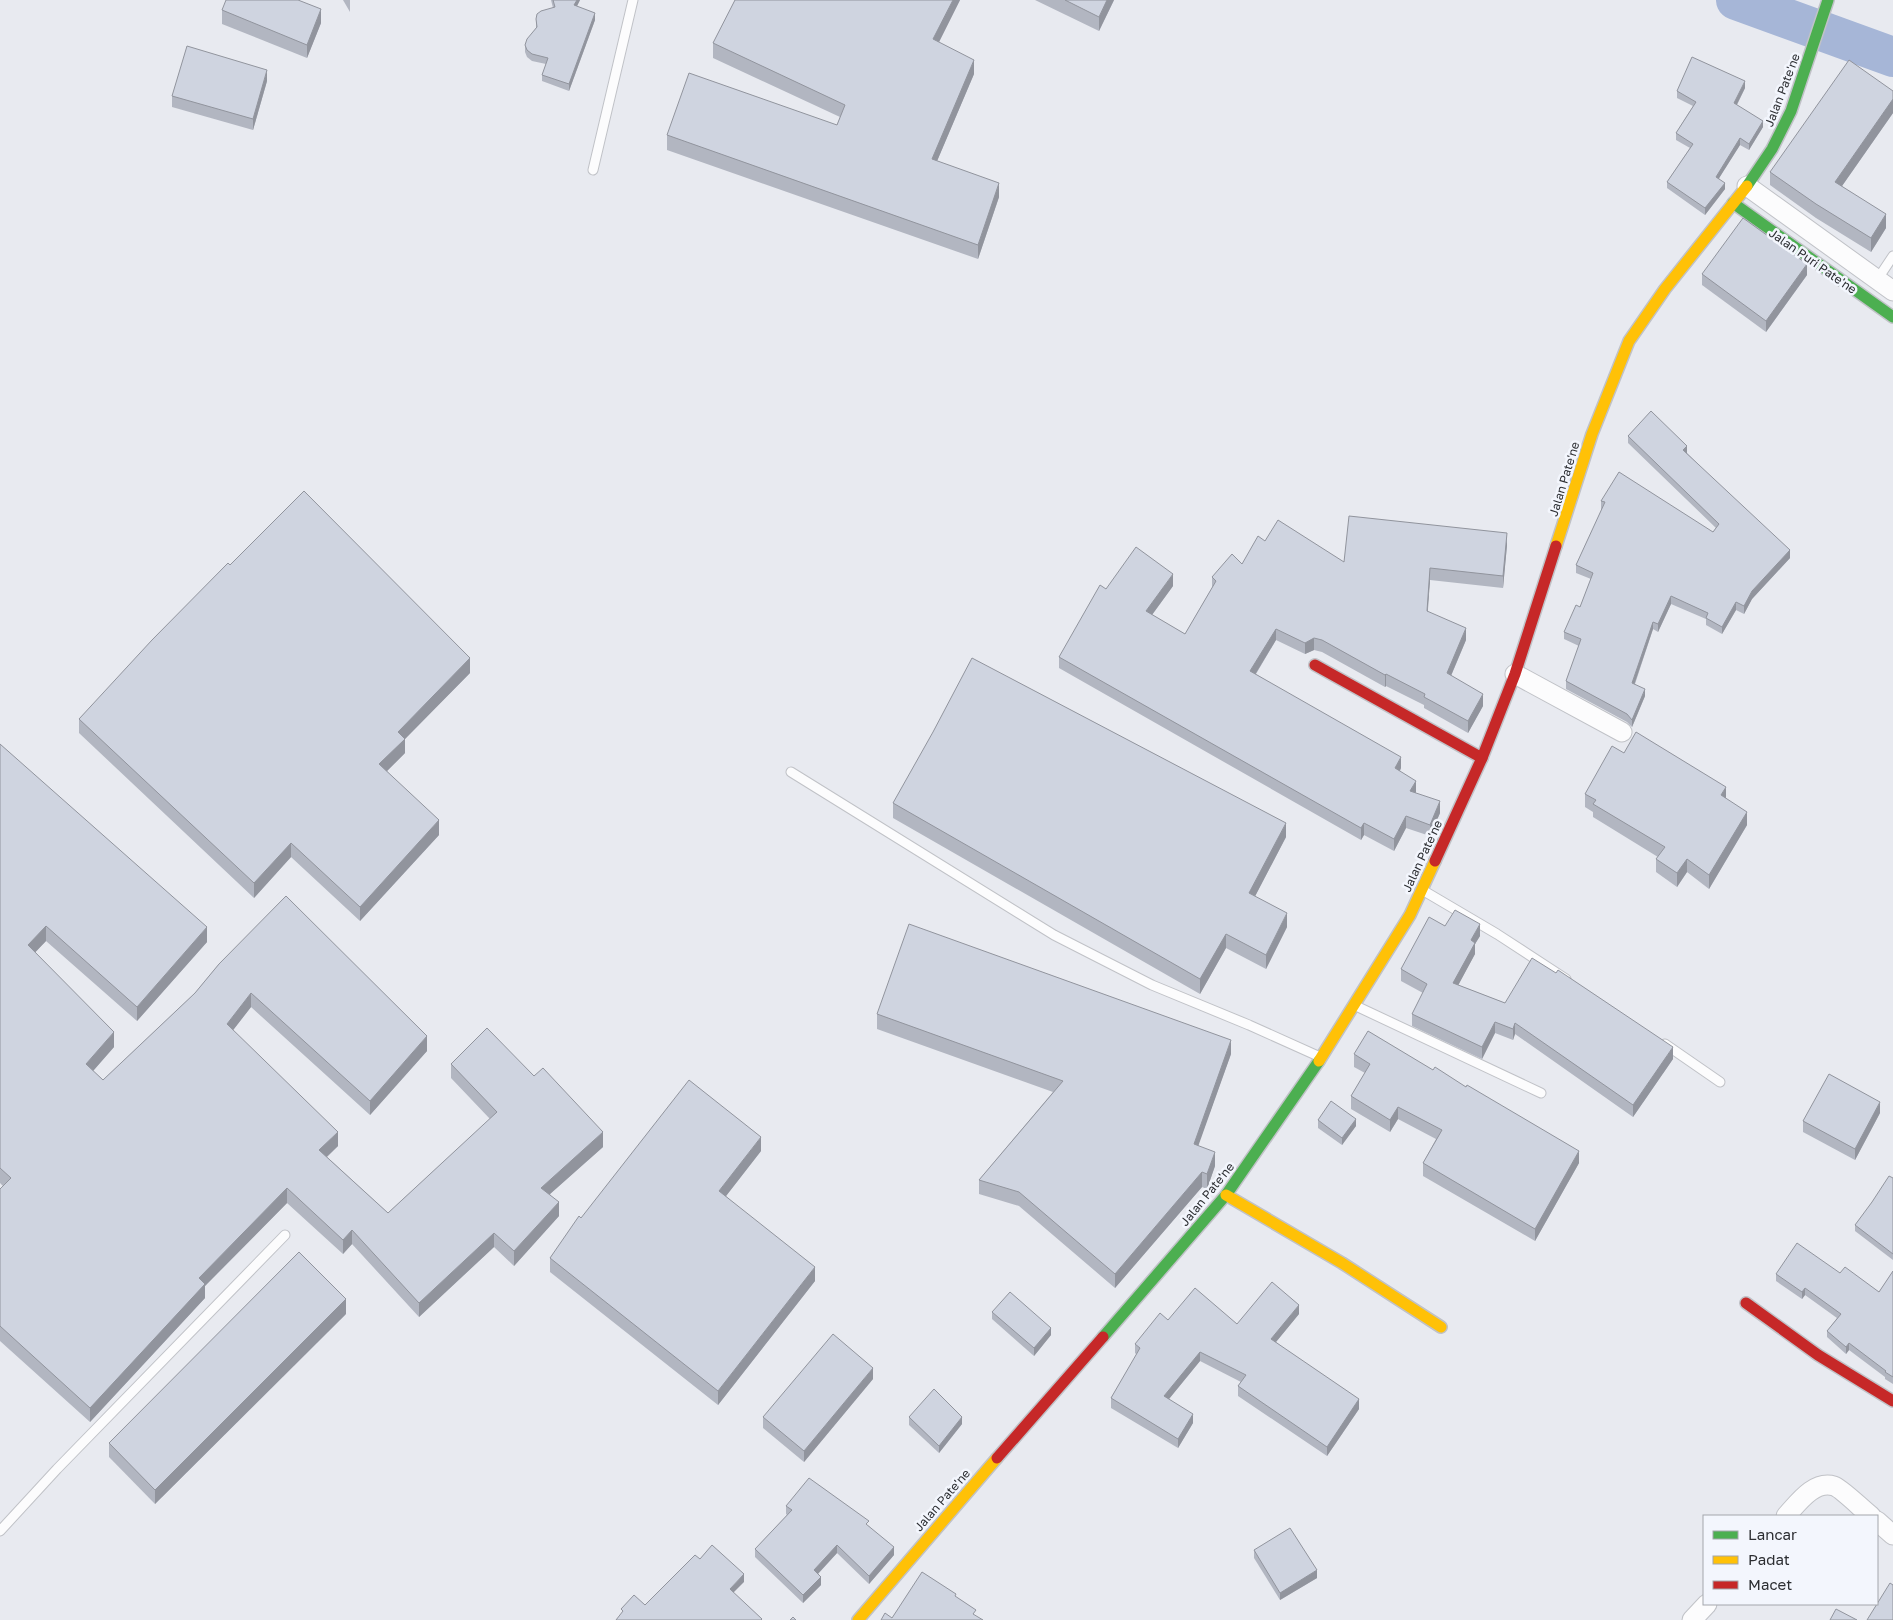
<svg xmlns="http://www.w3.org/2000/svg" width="1893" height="1620" font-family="'Golos Text',sans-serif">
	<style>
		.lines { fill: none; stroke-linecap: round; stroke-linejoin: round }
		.river { stroke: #a6b6d7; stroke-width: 40 }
		.lane-casing { stroke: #c0c2c7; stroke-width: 11 }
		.street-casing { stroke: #c0c2c7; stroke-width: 21 }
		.fast-casing { stroke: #c0c2c7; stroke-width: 14 }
		.slow-casing { stroke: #c0c2c7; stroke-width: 14 }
		.jam-casing { stroke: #c0c2c7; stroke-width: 14 }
		.lane { stroke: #fcfcfd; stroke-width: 9 }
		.street { stroke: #fcfcfd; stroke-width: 19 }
		.fast { stroke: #4caf50; stroke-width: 11 }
		.slow { stroke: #ffc107; stroke-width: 11 }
		.jam { stroke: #c62828; stroke-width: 11 }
		.wall { fill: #b2b6c1 }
		.shaded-wall { fill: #91949d }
		.building { fill: #cfd4e0; stroke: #91949d }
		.labels { text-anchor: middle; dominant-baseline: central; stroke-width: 5; stroke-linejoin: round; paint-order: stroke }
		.street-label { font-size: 12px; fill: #2c2e32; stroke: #f3f6fd }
	</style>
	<rect width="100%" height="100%" fill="#e8eaf0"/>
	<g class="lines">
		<!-- river -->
		<polyline class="river" points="1736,0 1893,57"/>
		<defs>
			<g id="lane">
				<polyline points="593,170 633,0"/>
				<polyline points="1877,280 1893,256"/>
				<polyline points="791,772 1054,935 1152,985 1249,1025 1318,1056"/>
				<polyline points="1424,891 1497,934 1566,979"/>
				<polyline points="1356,1006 1541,1093"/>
				<polyline points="1665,1044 1720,1082"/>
				<polyline points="0,1531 57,1469 285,1235"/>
			</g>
			<g id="street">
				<polyline points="1747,186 1893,291"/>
				<polyline points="1515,674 1622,732"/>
				<path d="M1786,1516C1798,1503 1814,1480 1834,1486C1841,1488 1863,1510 1871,1516"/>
				<polyline points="1877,1521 1893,1535"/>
				<polyline points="1692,1620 1707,1604"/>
			</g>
			<g id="fast">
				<polyline points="1747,186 1772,149 1791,111 1828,0"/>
				<polyline points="1733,203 1893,317"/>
				<polyline points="1103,1337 1226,1195 1319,1061"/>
			</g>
			<g id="slow">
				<polyline points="1556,546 1592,434 1629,341 1665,289 1747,186"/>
				<polyline points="1319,1061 1410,915 1435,861"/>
				<polyline points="1226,1195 1342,1263 1441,1327"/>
				<polyline points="858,1620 997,1458"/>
			</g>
			<g id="jam">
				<polyline points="1315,665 1482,758"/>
				<polyline points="1435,861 1482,758 1515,674 1556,546"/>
				<polyline points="1746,1303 1818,1355 1893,1401"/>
				<polyline points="997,1458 1103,1337"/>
			</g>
		</defs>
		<!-- lane casing -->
		<use href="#lane" class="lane-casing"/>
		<!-- street casing -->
		<use href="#street" class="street-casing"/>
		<!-- fast casing -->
		<use href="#fast" class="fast-casing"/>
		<!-- slow casing -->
		<use href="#slow" class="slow-casing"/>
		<!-- jam casing -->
		<use href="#jam" class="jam-casing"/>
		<!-- lane -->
		<use href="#lane" class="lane"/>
		<!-- street -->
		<use href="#street" class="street"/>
		<!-- fast -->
		<use href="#fast" class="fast"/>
		<!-- slow -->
		<use href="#slow" class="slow"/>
		<!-- jam -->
		<use href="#jam" class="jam"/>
	</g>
	<!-- wall -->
	<g class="wall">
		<polygon points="343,0 350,0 350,12"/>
		<polygon points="551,0 580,0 577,6 595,20 569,91 542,81 542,75 546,64 532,61 527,57 525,52 525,45 536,28 536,19 553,8"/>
		<polygon points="735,0 960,0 939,42 974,74 937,161 999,197 978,259 667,150 667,135 837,125 840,117 713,58 713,43"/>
		<polygon points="1035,0 1114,0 1099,31"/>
		<polygon points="222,10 321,23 307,58 222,24"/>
		<polygon points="267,81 253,130 172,107 172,96"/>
		<polygon points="1745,88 1737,105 1763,127 1749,150 1740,145 1719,178 1725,189 1705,215 1667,188 1667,182 1690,148 1676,140 1676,133 1693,106 1677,98 1677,91"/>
		<polygon points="1893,91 1893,113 1842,186 1886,228 1871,252 1816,218 1770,185 1770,172"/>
		<polygon points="1702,274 1807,275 1766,332 1702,285"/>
		<polygon points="1628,436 1687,453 1790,558 1752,599 1744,614 1736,610 1722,634 1706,625 1706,619 1671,604 1658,632 1653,629 1635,684 1645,696 1632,727 1627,722 1566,689 1566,681 1579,646 1564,639 1564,632 1580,607 1591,579 1576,573 1576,565 1602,509 1601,509 1601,501 1713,532 1716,528 1628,443"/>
		<polygon points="1265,541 1344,562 1507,545 1503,588 1430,580 1427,611 1466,640 1451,676 1483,706 1468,733 1424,708 1424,705 1386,686 1385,687 1322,652 1314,650 1305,654 1276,640 1256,674 1401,768 1400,771 1416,793 1440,813 1430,836 1406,828 1394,851 1364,835 1361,840 1059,668 1059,657 1106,589 1173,586 1152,615 1185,634 1212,588 1212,577 1242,564"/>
		<polygon points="230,565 470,673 405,739 405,753 387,771 439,835 360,921 291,857 254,898 79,733 79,719"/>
		<polygon points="0,744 207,942 137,1021 46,941 35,952 114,1047 93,1071 103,1080 195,993 219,964 427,1051 370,1115 251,1007 233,1030 338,1146 327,1157 388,1213 490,1119 451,1078 451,1064 603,1147 550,1194 559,1216 514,1266 494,1247 419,1317 352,1244 343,1254 287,1203 205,1286 205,1298 90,1422 0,1341 0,1189 3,1186 0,1183"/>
		<polygon points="1624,753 1726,798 1747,825 1709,889 1687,872 1677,887 1656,872 1656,859 1658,857 1593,817 1593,812 1585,807 1585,794"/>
		<polygon points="893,803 1286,837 1255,896 1287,927 1266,969 1226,948 1200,994 893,818"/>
		<polygon points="1445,926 1480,936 1475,944 1475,954 1458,985 1505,1003 1673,1059 1633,1117 1515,1034 1513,1040 1495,1033 1482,1059 1412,1026 1412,1014 1423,993 1401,981 1401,969"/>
		<polygon points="877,1014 1231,1054 1198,1145 1215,1166 1207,1189 1202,1187 1115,1288 1019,1206 979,1194 979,1180 1053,1092 877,1029"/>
		<polygon points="1354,1054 1579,1163 1535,1241 1423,1176 1423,1163 1436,1139 1398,1119 1390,1132 1351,1109 1351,1096 1365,1073 1354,1067"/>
		<polygon points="1880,1113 1855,1160 1803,1132 1803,1121"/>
		<polygon points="1318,1120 1356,1126 1342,1145 1318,1128"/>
		<polygon points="761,1151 726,1196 815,1281 718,1405 550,1272 550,1258 581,1218"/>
		<polygon points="1893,1178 1893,1260 1855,1231 1855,1225"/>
		<polygon points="1893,1271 1893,1384 1885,1379 1885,1377 1849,1350 1846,1354 1827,1337 1827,1331 1837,1318 1805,1295 1802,1299 1776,1281 1776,1274 1840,1273 1879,1292"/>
		<polygon points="992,1312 1051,1335 1034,1356 992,1319"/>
		<polygon points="346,1314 155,1504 109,1457 109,1443"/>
		<polygon points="1299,1314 1276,1342 1359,1409 1327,1456 1238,1396 1238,1386 1241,1382 1200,1361 1169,1399 1193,1423 1178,1448 1111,1408 1111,1398 1137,1355 1135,1353 1135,1344 1168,1320 1237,1324"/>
		<polygon points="873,1379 804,1462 763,1428 763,1417"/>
		<polygon points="909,1417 962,1424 939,1453 909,1425"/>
		<polygon points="786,1506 869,1526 894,1555 869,1584 837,1553 818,1574 821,1585 803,1603 755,1557 755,1549 787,1515 786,1514"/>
		<polygon points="1254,1550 1317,1578 1280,1600 1254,1558"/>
	</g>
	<!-- shaded-wall -->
	<g class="shaded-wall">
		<polygon points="577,0 580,0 574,12 574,5"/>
		<polygon points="953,0 960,0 933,54 933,39"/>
		<polygon points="1107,0 1114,0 1099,31 1099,17"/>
		<polygon points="321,9 321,23 307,58 307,45"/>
		<polygon points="595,13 595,20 569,91 569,84"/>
		<polygon points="974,60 974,74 932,173 932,159"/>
		<polygon points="267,70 267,81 253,130 253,119"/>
		<polygon points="1745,81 1745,88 1734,110 1734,103"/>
		<polygon points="1893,99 1893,113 1835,196 1835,182"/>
		<polygon points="1763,121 1763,127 1749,150 1749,144"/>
		<polygon points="1740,138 1740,145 1716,183 1716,177"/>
		<polygon points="999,183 999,197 978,259 978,245"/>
		<polygon points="1725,183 1725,189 1705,215 1705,208"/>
		<polygon points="1886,214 1886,228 1871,252 1871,238"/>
		<polygon points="1807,264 1807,275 1766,332 1766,321"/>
		<polygon points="1687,446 1687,454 1683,450"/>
		<polygon points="1507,533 1507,545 1503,588 1503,576"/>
		<polygon points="1790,550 1790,558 1752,599 1744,614 1744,606 1752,591"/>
		<polygon points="1430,568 1430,580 1427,623 1427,611"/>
		<polygon points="1173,574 1173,586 1146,623 1146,611"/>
		<polygon points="1671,596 1671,604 1658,632 1658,624"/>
		<polygon points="1736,602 1736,610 1722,634 1722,627"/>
		<polygon points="1653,622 1653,629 1632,691 1632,683"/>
		<polygon points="1466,628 1466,640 1447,685 1447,673"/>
		<polygon points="1276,629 1276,640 1250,683 1250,671"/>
		<polygon points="1314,638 1314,650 1305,654 1305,643"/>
		<polygon points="470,658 470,673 405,739 405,753 379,779 379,764 398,732"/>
		<polygon points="1386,674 1386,686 1385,687 1385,675"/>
		<polygon points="1645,689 1645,696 1632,727 1632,720"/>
		<polygon points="1483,694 1483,706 1468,733 1468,721"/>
		<polygon points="1401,757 1401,768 1395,780 1395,768"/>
		<polygon points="1416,781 1416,793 1410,791"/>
		<polygon points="1726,787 1726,800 1721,795"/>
		<polygon points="1440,801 1440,813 1430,836 1430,825"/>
		<polygon points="1747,812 1747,825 1709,889 1709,875"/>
		<polygon points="1406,816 1406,828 1394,851 1394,839"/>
		<polygon points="439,820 439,835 360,921 360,907"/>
		<polygon points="1286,823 1286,837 1249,908 1249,893"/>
		<polygon points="1364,823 1364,835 1361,840 1361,828"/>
		<polygon points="291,843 291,857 254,898 254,883"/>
		<polygon points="1687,859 1687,872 1677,887 1677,873"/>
		<polygon points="1287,913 1287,927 1266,969 1266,955"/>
		<polygon points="1480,924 1480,936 1475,944 1475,954 1453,995 1453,983 1471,940"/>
		<polygon points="46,926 46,941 28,960 28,945"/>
		<polygon points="207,927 207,942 137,1021 137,1007"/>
		<polygon points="1226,934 1226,948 1200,994 1200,979"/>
		<polygon points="251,993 251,1007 227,1038 227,1024"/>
		<polygon points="1495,1022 1495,1033 1482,1059 1482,1047"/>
		<polygon points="1515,1023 1515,1034 1513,1040 1513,1029"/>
		<polygon points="114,1032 114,1047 86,1079 86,1064"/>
		<polygon points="427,1036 427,1051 370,1115 370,1101"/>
		<polygon points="1231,1040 1231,1054 1194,1158 1194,1144"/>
		<polygon points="1673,1047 1673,1059 1633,1117 1633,1105"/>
		<polygon points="1880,1102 1880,1113 1855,1160 1855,1149"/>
		<polygon points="1398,1107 1398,1119 1390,1132 1390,1120"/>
		<polygon points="1356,1119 1356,1126 1342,1145 1342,1138"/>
		<polygon points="338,1132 338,1146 319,1164 319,1150"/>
		<polygon points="603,1132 603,1147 541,1202 541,1188"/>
		<polygon points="761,1137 761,1151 719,1205 719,1191"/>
		<polygon points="1579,1151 1579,1163 1535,1241 1535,1229"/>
		<polygon points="1215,1152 1215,1166 1207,1189 1207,1174"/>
		<polygon points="1202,1172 1202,1187 1115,1288 1115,1274"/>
		<polygon points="287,1188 287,1203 205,1286 205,1298 90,1422 90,1408 199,1278"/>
		<polygon points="559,1202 559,1216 514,1266 514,1251"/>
		<polygon points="352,1230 352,1244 343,1254 343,1240"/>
		<polygon points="494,1233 494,1247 419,1317 419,1303"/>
		<polygon points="815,1267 815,1281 718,1405 718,1391"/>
		<polygon points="1805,1288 1805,1295 1802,1299 1802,1292"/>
		<polygon points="346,1299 346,1314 155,1504 155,1490"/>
		<polygon points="1299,1305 1299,1314 1271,1348 1271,1339"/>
		<polygon points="1051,1328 1051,1335 1034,1356 1034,1348"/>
		<polygon points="1849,1343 1849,1350 1846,1354 1846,1347"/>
		<polygon points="1200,1352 1200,1361 1164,1405 1164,1396"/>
		<polygon points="873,1368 873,1379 804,1462 804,1451"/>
		<polygon points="1359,1399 1359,1409 1327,1456 1327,1447"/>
		<polygon points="1193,1414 1193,1423 1178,1448 1178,1439"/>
		<polygon points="962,1417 962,1424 939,1453 939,1446"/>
		<polygon points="837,1545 837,1553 814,1578 814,1570"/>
		<polygon points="894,1547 894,1555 869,1584 869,1576"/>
		<polygon points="1317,1570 1317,1578 1280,1600 1280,1593"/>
		<polygon points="744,1574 744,1582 730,1596 730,1589"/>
		<polygon points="821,1577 821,1585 803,1603 803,1595"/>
	</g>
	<!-- building -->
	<g class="building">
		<polygon points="226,0 298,0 321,9 307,45 222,10"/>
		<polygon points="553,0 577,0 574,5 595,13 569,84 542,75 548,58 532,54 527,50 525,45 527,39 537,27 536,19 537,14 541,11 555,7"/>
		<polygon points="735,0 953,0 933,39 974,60 932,159 999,183 978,245 667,135 689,73 837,125 845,105 713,43"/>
		<polygon points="1065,0 1107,0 1099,17"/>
		<polygon points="187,46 267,70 253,119 172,96"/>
		<polygon points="1692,57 1745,81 1734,103 1763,121 1749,144 1740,138 1716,177 1725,183 1705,208 1667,182 1693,144 1676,133 1696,102 1677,91"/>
		<polygon points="1849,60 1893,91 1893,99 1835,182 1886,214 1871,238 1816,204 1770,172"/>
		<polygon points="1743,218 1807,264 1766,321 1702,274"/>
		<polygon points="1651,411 1687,446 1683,450 1790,550 1752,591 1744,606 1736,602 1722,627 1706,618 1708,613 1671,596 1658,624 1653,622 1632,683 1645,689 1632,720 1627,714 1566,681 1581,639 1564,632 1576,605 1580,607 1593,573 1576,565 1605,502 1601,501 1619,472 1713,532 1719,524 1628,436"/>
		<polygon points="304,491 470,658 398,732 405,739 379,764 439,820 360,907 291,843 254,883 79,719 152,640 228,563 230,565"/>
		<polygon points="1349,516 1507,533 1503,576 1430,568 1427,611 1466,628 1447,673 1483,694 1468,721 1424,697 1425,694 1386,674 1385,675 1322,640 1314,638 1305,643 1276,629 1250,671 1401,757 1395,768 1416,781 1410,791 1440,801 1430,825 1406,816 1394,839 1364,823 1361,828 1059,657 1100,585 1106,589 1136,547 1173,574 1146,611 1185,634 1216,581 1212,577 1232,554 1242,564 1258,536 1265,541 1278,520 1344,562"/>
		<polygon points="972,658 1286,823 1249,893 1287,913 1266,955 1226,934 1200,979 893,803 933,732"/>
		<polygon points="1636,732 1726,787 1721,795 1747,812 1709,875 1687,859 1677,873 1656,859 1665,847 1593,804 1596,800 1585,794 1612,746 1624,753"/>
		<polygon points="0,744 207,927 137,1007 46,926 28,945 114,1032 86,1064 103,1080 195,993 219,964 286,896 427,1036 370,1101 251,993 227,1024 338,1132 319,1150 388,1213 497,1112 451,1064 487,1028 534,1076 543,1068 603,1132 541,1188 559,1202 514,1251 494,1233 419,1303 352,1230 343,1240 287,1188 199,1278 205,1284 90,1408 0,1326 0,1189 11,1178 0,1168"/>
		<polygon points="1455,910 1480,924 1471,940 1475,943 1453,983 1505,1003 1532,958 1556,973 1558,970 1673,1047 1633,1105 1515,1023 1513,1029 1495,1022 1482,1047 1412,1014 1427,984 1401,969 1429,917 1445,926"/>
		<polygon points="909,924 1231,1040 1194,1144 1215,1152 1207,1174 1202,1172 1115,1274 1019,1192 979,1180 1063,1081 877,1014"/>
		<polygon points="1368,1031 1433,1070 1435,1067 1466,1087 1467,1085 1579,1151 1535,1229 1423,1163 1442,1130 1398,1107 1390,1120 1351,1096 1370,1064 1354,1054"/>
		<polygon points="1829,1074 1880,1102 1855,1149 1803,1121"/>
		<polygon points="689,1080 761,1137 719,1191 815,1267 718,1391 550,1258 579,1216 581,1218"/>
		<polygon points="1331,1101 1356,1119 1342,1138 1318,1120"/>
		<polygon points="1889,1176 1893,1178 1893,1254 1855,1225 1872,1202"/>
		<polygon points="1797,1243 1840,1273 1845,1267 1879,1292 1893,1271 1893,1377 1885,1372 1886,1371 1849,1343 1846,1347 1827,1331 1841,1314 1805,1288 1802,1292 1776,1274"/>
		<polygon points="299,1252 346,1299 155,1490 109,1443"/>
		<polygon points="1272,1282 1299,1305 1271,1339 1359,1399 1327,1447 1238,1386 1246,1375 1200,1352 1164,1396 1193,1414 1178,1439 1111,1398 1140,1348 1135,1344 1160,1313 1168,1320 1195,1288 1237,1324"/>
		<polygon points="1010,1292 1051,1328 1034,1348 992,1312"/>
		<polygon points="833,1334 873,1368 804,1451 763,1417"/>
		<polygon points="934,1389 962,1417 939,1446 909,1417"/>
		<polygon points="809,1478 869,1521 866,1524 894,1547 869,1576 837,1545 814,1570 821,1577 803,1595 755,1549 792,1510 786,1506"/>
		<polygon points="1290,1528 1317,1570 1280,1593 1254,1550"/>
		<polygon points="712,1545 744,1574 730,1589 762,1619 761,1620 616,1620 623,1611 621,1609 634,1595 645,1605 695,1555 700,1559"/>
		<polygon points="922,1572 956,1594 955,1596 976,1610 973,1614 983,1620 881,1620 885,1613 892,1618"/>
		<polygon points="1890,1583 1893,1585 1893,1620 1867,1620"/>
		<polygon points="1836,1609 1857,1620 1830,1620"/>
		<polygon points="793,1617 796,1620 790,1620"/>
	</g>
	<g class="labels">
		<!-- street labels -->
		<g class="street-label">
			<text transform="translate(1782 90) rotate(-69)">Jalan Pate'ne</text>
			<text transform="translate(1813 261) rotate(35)">Jalan Puri Pate'ne</text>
			<text transform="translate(1564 479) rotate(-73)">Jalan Pate'ne</text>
			<text transform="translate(1422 856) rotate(-65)">Jalan Pate'ne</text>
			<text transform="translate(1207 1194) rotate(-51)">Jalan Pate'ne</text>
			<text transform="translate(942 1500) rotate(-49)">Jalan Pate'ne</text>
		</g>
	</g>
	<!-- legend -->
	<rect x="1703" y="1515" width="175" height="90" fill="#f3f6fd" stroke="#a3a6ac"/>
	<rect x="1713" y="1531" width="25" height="8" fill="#4caf50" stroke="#a3a6ac"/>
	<text x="1748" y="1540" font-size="15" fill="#2c2e32">Lancar</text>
	<rect x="1713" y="1556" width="25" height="8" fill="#ffc107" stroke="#a3a6ac"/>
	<text x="1748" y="1565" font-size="15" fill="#2c2e32">Padat</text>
	<rect x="1713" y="1581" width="25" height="8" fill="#c62828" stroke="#a3a6ac"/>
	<text x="1748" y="1590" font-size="15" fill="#2c2e32">Macet</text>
</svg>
